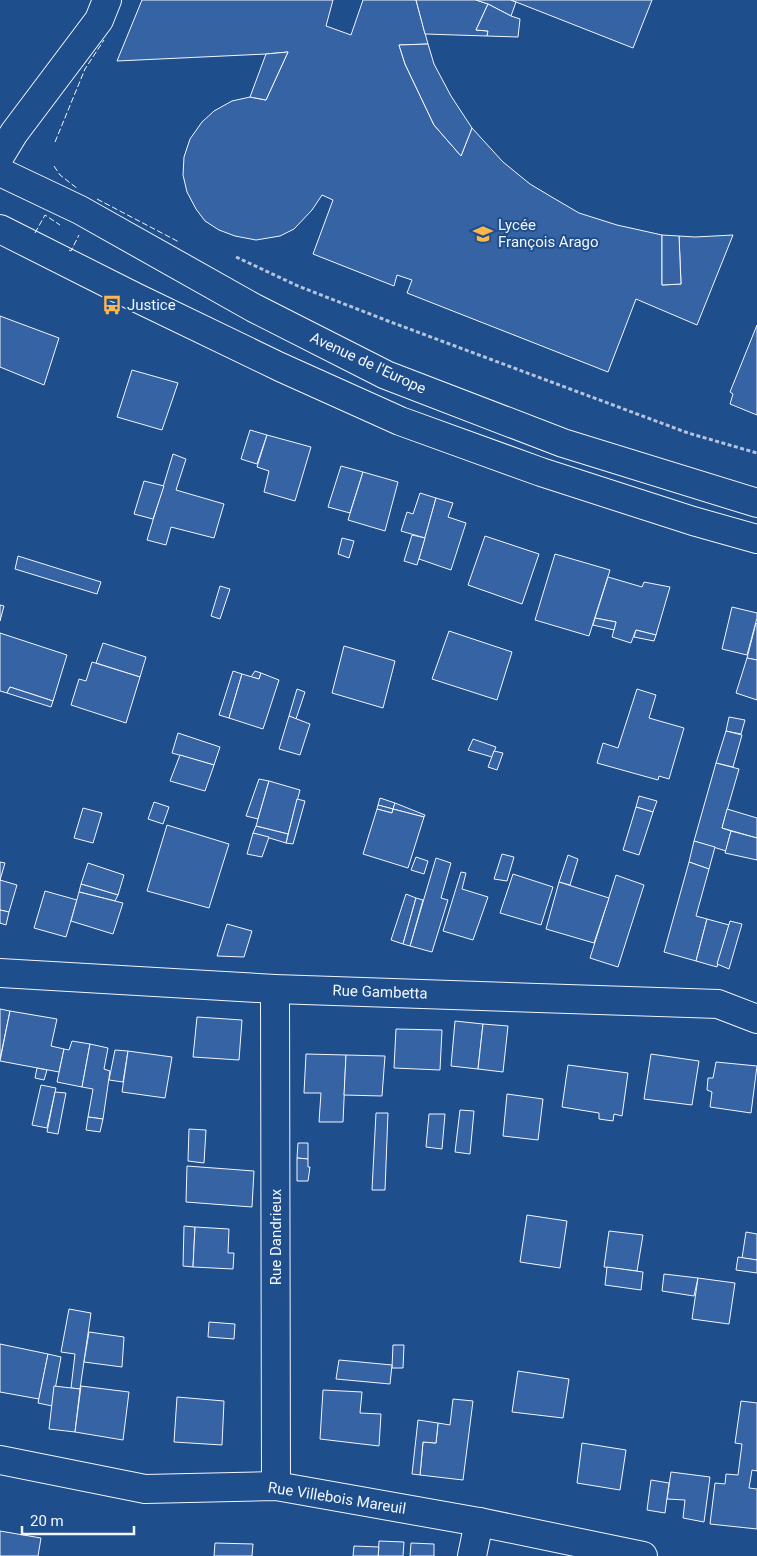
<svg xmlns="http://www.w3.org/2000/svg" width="757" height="1556" font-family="Roboto,sans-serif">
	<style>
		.building { fill: #3563a3; stroke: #f2f6ff }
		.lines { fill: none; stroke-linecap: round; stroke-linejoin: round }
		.minor-casing { stroke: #f2f6ff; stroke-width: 30 }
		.major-casing { stroke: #f2f6ff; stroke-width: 30 }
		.path { stroke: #b3c4dc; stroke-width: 3; stroke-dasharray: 4 2.5; stroke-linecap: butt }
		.minor { stroke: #1f4e8c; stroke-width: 28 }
		.major { stroke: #1f4e8c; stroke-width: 28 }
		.fence { stroke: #f2f6ff; stroke-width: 1; stroke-dasharray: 6 2.5; stroke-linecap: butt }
		.labels { text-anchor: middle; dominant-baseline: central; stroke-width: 4; stroke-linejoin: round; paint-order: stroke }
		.poi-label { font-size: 15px; fill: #f2f6ff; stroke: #1f4e8c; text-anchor: start }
		.street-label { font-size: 15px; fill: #f2f6ff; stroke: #1f4e8c }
	</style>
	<rect width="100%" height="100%" fill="#1f4e8c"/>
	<!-- building -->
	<g class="building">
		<polygon points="142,0 333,0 326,26 351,35 363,0 416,0 428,44 399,45 405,64 434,125 461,156 472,128 503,162 530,184 550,196 579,213 617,225 662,235 662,285 681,284 679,236 695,237 733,235 697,325 636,299 608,372 407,293 412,280 397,275 394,286 313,254 333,200 322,195 312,210 294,229 280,236 256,240 235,236 219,230 205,221 196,209 187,192 183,175 184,157 190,139 202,122 214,111 232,101 250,97 266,100 288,52 266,54 117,61"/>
		<polygon points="416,0 476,0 488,4 476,30 488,31 487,36 425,34"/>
		<polygon points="476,0 511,0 516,2 511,16 488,4"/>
		<polygon points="511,0 652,0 633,48"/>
		<polygon points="488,4 511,16 520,19 518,37 487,36 488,31 476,30"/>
		<polygon points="428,44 434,64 451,96 472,128 461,156 434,125 405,64 399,45"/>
		<polygon points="288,52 266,100 250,97 266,54"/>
		<polygon points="662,235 679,236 681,284 662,285"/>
		<polygon points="0,316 59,338 44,385 0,367"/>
		<polygon points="757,325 757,415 730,404 733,394 730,392"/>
		<polygon points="132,370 178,383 162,430 117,417"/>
		<polygon points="250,430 267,435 257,464 241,459"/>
		<polygon points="267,435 311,447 295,501 264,492 269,471 257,467"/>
		<polygon points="173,454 186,459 176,490 224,504 214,538 171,527 166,545 147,540"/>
		<polygon points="341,466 363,472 350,513 328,507"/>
		<polygon points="363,472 398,482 385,531 348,520"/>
		<polygon points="144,481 164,486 153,519 134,514"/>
		<polygon points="420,493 436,498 425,538 401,531 407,512 413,514"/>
		<polygon points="436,498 453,503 448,517 466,523 451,570 419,559"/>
		<polygon points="412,535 425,538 417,565 404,561"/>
		<polygon points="485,536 539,554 522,604 468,585"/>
		<polygon points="342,538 354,541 349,558 338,554"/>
		<polygon points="555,554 610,570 589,636 535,620"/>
		<polygon points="18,556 101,582 97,594 15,569"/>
		<polygon points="608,577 642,587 644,582 670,587 656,635 636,630 631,643 612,637 616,622 595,618"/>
		<polygon points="220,586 230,589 220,619 211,616"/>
		<polygon points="0,605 4,606 0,621"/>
		<polygon points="732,607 757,613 757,618 747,655 722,649"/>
		<polygon points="595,618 616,622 614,630 593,625"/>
		<polygon points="756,623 757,624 757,660 747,658"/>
		<polygon points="636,630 656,635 654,641 634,637"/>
		<polygon points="449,631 512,652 497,700 432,679"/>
		<polygon points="0,633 67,655 53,701 10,687 7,693 0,691"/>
		<polygon points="103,643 146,657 140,677 96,663"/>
		<polygon points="344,646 395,661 383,708 332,693"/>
		<polygon points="747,658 757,660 757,700 736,693"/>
		<polygon points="92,662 140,677 126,723 71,705 79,679 86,681"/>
		<polygon points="233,671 242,674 229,718 219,715"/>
		<polygon points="255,671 261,673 259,679 251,677"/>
		<polygon points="261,673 279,680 263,729 229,718 242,674 259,679"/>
		<polygon points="10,687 53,701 51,707 7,693"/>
		<polygon points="297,689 305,692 296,719 289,716"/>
		<polygon points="637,689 656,695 649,718 684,728 669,779 659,776 658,780 597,763 603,743 618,748"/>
		<polygon points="289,716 310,724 300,755 279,749"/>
		<polygon points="729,717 745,720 741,734 726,731"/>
		<polygon points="726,731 742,735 733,767 716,763"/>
		<polygon points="178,733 220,747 214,765 172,753"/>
		<polygon points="473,739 496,747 492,757 468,750"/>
		<polygon points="494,751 503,753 497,770 488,767"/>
		<polygon points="180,755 214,765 205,791 170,781"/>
		<polygon points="716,763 739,769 722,828 731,831 726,851 694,841"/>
		<polygon points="259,779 269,781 258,819 246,816"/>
		<polygon points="269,781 300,790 288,834 256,826"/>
		<polygon points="639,796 657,801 653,812 636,807"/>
		<polygon points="380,798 395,803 393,809 378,805"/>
		<polygon points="297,799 305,801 293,844 286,843"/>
		<polygon points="154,802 169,807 163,824 148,819"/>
		<polygon points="395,803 425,815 424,817 393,809"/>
		<polygon points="378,805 393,809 392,813 377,809"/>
		<polygon points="636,807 653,812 639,855 623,850"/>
		<polygon points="83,808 102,813 93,843 74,838"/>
		<polygon points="377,809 392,813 393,809 424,817 408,868 363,854"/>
		<polygon points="727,809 757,818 757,838 722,828"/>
		<polygon points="167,825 229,844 209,908 147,891"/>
		<polygon points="256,826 288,834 286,843 253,833"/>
		<polygon points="731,831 757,838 757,860 725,853"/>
		<polygon points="253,833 269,837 262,857 247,854"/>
		<polygon points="694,841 715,847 709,869 689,862"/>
		<polygon points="502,854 514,857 507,881 494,879"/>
		<polygon points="568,855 578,859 570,885 559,882"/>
		<polygon points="416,857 428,861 424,874 411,870"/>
		<polygon points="436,858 451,863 441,898 448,900 432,952 410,946"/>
		<polygon points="0,862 5,863 0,880"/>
		<polygon points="689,862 709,869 696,916 707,919 696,961 664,952"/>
		<polygon points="88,863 124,875 118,895 81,884"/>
		<polygon points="461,872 466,873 462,889 488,897 473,940 443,931"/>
		<polygon points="513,874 553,887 541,925 500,913"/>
		<polygon points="616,875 644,885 618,967 590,958"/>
		<polygon points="0,880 17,885 9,912 0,910"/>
		<polygon points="559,882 609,898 594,943 546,929"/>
		<polygon points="81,884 118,895 115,901 79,892"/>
		<polygon points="45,891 77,900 66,937 34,928"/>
		<polygon points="79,892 123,903 113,934 71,921"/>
		<polygon points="406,894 416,898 403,944 391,940"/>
		<polygon points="416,898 423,900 410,946 403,944"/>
		<polygon points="0,910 9,912 6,925 0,923"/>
		<polygon points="707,919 729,925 717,967 696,961"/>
		<polygon points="730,921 742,924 729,969 717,964"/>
		<polygon points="227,924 252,931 244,957 217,956"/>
		<polygon points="0,1009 10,1011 0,1059"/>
		<polygon points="10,1011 57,1019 51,1046 64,1049 59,1072 0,1061"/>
		<polygon points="197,1017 242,1020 239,1060 193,1057"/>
		<polygon points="455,1021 483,1024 478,1069 451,1066"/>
		<polygon points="483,1024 508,1026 503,1072 478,1069"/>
		<polygon points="396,1029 442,1030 440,1070 394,1068"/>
		<polygon points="72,1041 90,1044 82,1087 57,1082 64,1049 69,1050"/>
		<polygon points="90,1044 108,1048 104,1069 110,1071 103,1119 88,1117 93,1089 82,1087"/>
		<polygon points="115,1050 128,1051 123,1082 109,1080"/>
		<polygon points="128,1051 172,1057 165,1098 122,1092"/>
		<polygon points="306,1054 346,1055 343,1122 319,1122 321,1093 304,1093"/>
		<polygon points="651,1054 699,1061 692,1105 644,1099"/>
		<polygon points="346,1055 385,1056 382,1096 344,1095"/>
		<polygon points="716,1062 757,1066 751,1113 710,1107 712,1092 707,1090 708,1078 713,1078"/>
		<polygon points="568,1065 628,1073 622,1116 614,1114 613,1121 599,1119 599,1113 562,1107"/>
		<polygon points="37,1068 47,1070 44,1080 35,1078"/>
		<polygon points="41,1085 56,1088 47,1128 32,1125"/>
		<polygon points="55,1092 66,1093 58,1134 47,1132"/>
		<polygon points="507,1094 543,1099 538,1140 503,1136"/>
		<polygon points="460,1110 474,1111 470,1154 455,1152"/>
		<polygon points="376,1113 388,1113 385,1190 372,1190"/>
		<polygon points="429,1114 445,1114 442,1149 426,1147"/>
		<polygon points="88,1117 103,1119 100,1132 86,1130"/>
		<polygon points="189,1129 206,1130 204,1163 188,1161"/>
		<polygon points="298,1143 308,1143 308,1159 297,1158"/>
		<polygon points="297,1158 308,1159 308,1167 310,1167 308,1181 297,1181"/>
		<polygon points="187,1166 254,1171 252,1207 186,1202"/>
		<polygon points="527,1215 567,1221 560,1268 520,1262"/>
		<polygon points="184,1226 195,1227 193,1267 183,1266"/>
		<polygon points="195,1227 229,1229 228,1253 234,1253 233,1269 193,1267"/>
		<polygon points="609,1231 643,1235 637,1271 604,1267"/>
		<polygon points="746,1232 757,1234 757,1260 742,1258"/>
		<polygon points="738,1257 757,1260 757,1273 736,1270"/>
		<polygon points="607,1267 643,1272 641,1290 605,1285"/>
		<polygon points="664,1274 698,1278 694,1296 662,1291"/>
		<polygon points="698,1278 735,1283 729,1324 692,1319"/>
		<polygon points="69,1309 91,1313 80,1389 71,1388 75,1354 61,1352"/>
		<polygon points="209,1322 235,1324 234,1339 208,1337"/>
		<polygon points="89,1332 124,1337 122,1367 84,1362"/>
		<polygon points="0,1344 48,1354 39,1399 0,1392"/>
		<polygon points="393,1345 404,1345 403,1368 392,1368"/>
		<polygon points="48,1354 61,1357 52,1406 38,1403"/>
		<polygon points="339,1360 392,1365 390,1384 336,1379"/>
		<polygon points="518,1371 569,1379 563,1418 512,1412"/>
		<polygon points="54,1386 80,1389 75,1432 49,1429"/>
		<polygon points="81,1386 129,1392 123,1440 75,1432"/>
		<polygon points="323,1390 362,1392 360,1413 381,1414 379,1446 320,1439"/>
		<polygon points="177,1397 224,1401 222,1445 174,1442"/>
		<polygon points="453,1399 473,1401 463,1480 420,1475 423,1442 436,1443 438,1423 450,1425"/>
		<polygon points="741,1401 757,1403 757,1471 752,1470 749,1488 757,1489 757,1529 710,1524 715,1483 725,1484 726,1474 738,1475 742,1444 735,1443"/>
		<polygon points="418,1420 438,1423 436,1443 423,1442 420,1475 412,1474"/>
		<polygon points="582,1443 626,1450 620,1490 577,1483"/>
		<polygon points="671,1472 710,1477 704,1522 683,1518 685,1500 667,1499"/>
		<polygon points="651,1480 669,1483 665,1513 647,1510"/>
		<polygon points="0,1531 41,1538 38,1556 0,1556"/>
		<polygon points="379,1541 404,1542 403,1556 378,1556"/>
		<polygon points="215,1543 253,1544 252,1556 214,1556"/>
		<polygon points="411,1543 434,1544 434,1556 410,1556"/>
		<polygon points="354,1546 379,1547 378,1556 353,1556"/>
	</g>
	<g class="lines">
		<defs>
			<g id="minor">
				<polyline points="0,156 14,133 99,20 107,0"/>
				<polyline points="0,973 275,989 718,1004 757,1019"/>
				<polyline points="275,989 276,1486"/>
				<polyline points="0,1460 145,1489 276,1486 479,1522 643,1556"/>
				<polyline points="472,1556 479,1522"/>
			</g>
			<g id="major">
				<polyline points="0,172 80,210 254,308 386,375 563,443 757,503"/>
				<polyline points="0,229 135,297 280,367 400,421 541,472 693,521 757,539"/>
			</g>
		</defs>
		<!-- minor casing -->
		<use href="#minor" class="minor-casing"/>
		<!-- major casing -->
		<use href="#major" class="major-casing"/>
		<!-- path -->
		<polyline class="path" points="236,257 298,286 388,321 688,433 757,453"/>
		<!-- minor -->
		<use href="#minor" class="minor"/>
		<!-- major -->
		<use href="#major" class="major"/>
		<!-- fence -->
		<g class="fence">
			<polyline points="55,142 85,69 104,40"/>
			<polyline points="54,166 60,175 78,189"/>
			<polyline points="97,199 179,242"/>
			<polyline points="35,233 45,215 60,225"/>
			<polyline points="69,250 71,251 79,235"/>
		</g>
	</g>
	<!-- icons -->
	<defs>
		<symbol id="school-bare" viewBox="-9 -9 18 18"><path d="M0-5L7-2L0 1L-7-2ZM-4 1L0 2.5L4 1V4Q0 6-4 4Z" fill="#ffb74d" stroke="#1f4e8c" stroke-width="2.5" paint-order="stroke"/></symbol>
		<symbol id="bus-bare" viewBox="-9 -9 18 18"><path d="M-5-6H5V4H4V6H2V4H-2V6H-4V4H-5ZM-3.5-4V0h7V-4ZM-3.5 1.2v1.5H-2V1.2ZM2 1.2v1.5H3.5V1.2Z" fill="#ffb74d" stroke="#1f4e8c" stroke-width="2.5" paint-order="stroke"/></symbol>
	</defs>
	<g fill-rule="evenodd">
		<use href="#school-bare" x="469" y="220" width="28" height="28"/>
		<use href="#bus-bare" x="98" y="291" width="28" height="28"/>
	</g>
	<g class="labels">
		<!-- poi labels -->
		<g class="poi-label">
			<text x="498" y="225">Lycée<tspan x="498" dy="17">François Arago</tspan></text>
			<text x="127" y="305">Justice</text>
		</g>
		<!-- street labels -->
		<g class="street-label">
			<text transform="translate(368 363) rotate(25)">Avenue de l'Europe</text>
			<text transform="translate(380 992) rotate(2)">Rue Gambetta</text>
			<text transform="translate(276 1237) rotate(-90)">Rue Dandrieux</text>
			<text transform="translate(337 1498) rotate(9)">Rue Villebois Mareuil</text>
		</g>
	</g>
	<!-- scale -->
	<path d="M22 1526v8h112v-8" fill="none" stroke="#f2f6ff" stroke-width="2.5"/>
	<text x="30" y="1526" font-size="15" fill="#f2f6ff" stroke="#1f4e8c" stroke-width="4" paint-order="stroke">20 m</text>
</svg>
